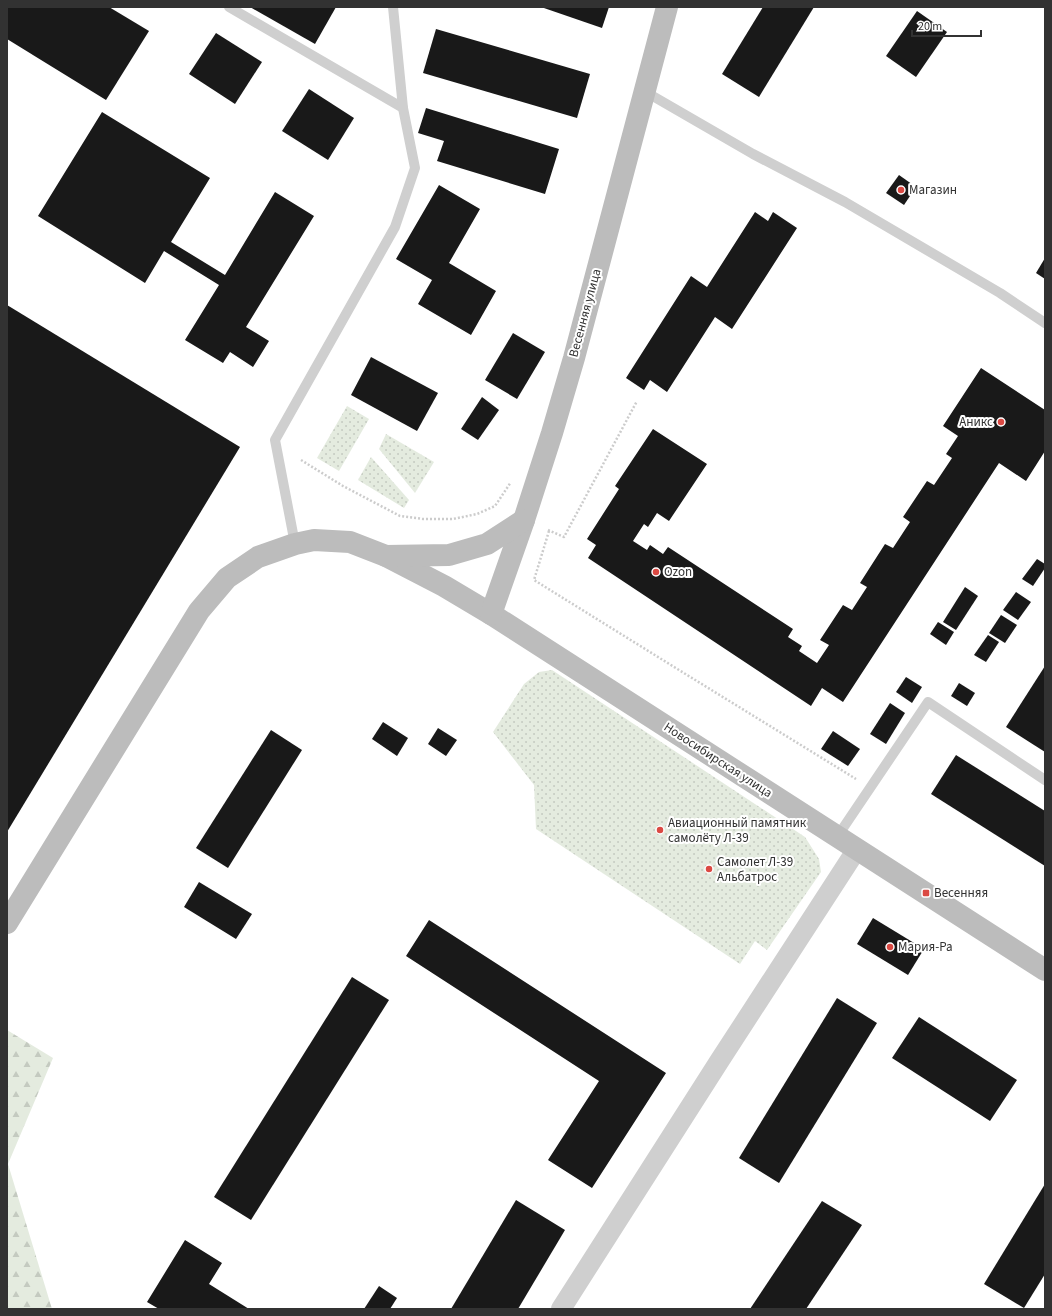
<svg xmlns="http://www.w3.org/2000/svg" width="1052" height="1316" font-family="'Source Sans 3',sans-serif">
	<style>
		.grass { fill: url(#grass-dots) }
		.forest { fill: url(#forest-firs) }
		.building { fill: #191919 }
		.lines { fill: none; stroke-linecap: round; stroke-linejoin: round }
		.path { stroke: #ccc; stroke-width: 2.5; stroke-dasharray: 2 2; stroke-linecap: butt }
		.lane { stroke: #cfcfcf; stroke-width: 10 }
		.street { stroke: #cfcfcf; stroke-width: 20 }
		.secondary { stroke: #bcbcbc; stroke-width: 22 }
		.poi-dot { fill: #db4943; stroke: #fff; stroke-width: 1.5 }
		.labels { text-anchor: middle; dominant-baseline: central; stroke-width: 4; stroke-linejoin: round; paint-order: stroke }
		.poi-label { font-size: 13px; fill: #323232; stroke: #fff; text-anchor: start }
		.street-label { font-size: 13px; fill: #323232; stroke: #fff }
	</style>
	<defs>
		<pattern id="grass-dots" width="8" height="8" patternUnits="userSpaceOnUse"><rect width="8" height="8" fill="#e4ebdf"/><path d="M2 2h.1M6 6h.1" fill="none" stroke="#c4cac0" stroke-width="1.8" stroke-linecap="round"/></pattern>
		<pattern id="forest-firs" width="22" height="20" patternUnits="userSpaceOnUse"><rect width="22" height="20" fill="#e4ebdf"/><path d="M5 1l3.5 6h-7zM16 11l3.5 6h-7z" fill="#c4cac0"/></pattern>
	</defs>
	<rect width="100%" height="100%" fill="#fff"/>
	<!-- grass -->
	<g class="grass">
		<polygon points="347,406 369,419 339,471 317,458"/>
		<polygon points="386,434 434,462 415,493 379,449"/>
		<polygon points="371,457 409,500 404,508 358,480"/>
		<polygon points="552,670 805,837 819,859 821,872 767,950 755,941 740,964 536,829 534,785 493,732 524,684 539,672"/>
	</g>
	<!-- forest -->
	<polygon class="forest" points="7,1030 53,1058 8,1164 52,1309 7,1309"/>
	<!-- building -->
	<g class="building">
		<polygon points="7,7 109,7 149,31 106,100 7,39"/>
		<polygon points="250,7 336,7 315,44"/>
		<polygon points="541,7 609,7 602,28"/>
		<polygon points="763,7 814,7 759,97 722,74"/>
		<polygon points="917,11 947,32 916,77 886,56"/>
		<polygon points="436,29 590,74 577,118 423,73"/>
		<polygon points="216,33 262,62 235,104 189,74"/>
		<polygon points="309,89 354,118 328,160 282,131"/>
		<polygon points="426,108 559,149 545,194 437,161 444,141 418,133"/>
		<polygon points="102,112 210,178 171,242 225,275 275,192 314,216 246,327 269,341 253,367 230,352 223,363 185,340 219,285 164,251 145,283 38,216"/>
		<polygon points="899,175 916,187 904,205 886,193"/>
		<polygon points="439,185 480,209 449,263 496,291 471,335 418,304 432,280 396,259"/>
		<polygon points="755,212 768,221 773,212 797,228 732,329 715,317 667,392 650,380 644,390 626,378 691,276 707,287"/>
		<polygon points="1045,258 1045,279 1036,273"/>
		<polygon points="7,305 240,447 7,832"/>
		<polygon points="513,333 545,352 517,399 485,380"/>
		<polygon points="371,357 438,393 417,431 351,395"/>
		<polygon points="981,368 1045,410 1045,451 1026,481 999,463 843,702 822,688 811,706 588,558 596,545 587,539 619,489 615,486 653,429 707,464 669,521 657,513 648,527 644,524 633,541 647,550 650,545 663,554 668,547 793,629 788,637 802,646 799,651 817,663 829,645 820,640 843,605 852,610 867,587 860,583 885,544 893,548 910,522 903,517 927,481 934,485 952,458 946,454 958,436 943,426"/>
		<polygon points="482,397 499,410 478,440 461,429"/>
		<polygon points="1037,559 1045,564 1045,568 1033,586 1022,579"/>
		<polygon points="965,587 978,596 956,630 943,622"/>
		<polygon points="1016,592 1031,602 1018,620 1003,610"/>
		<polygon points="1001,615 1017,625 1005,643 989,633"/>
		<polygon points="938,622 954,632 946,645 930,634"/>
		<polygon points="988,635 999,642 986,662 974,655"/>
		<polygon points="1045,666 1045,752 1006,727"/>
		<polygon points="906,677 922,687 912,703 896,692"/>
		<polygon points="959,683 975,693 967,706 951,696"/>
		<polygon points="890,703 905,713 886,744 870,734"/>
		<polygon points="383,722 408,738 397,756 372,739"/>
		<polygon points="438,728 457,740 446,756 428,744"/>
		<polygon points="271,730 302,750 228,868 196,848"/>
		<polygon points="833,731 860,749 848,766 821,749"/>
		<polygon points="956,755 1045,811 1045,866 931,794"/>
		<polygon points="199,882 252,914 236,939 184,907"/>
		<polygon points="873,918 924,949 908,975 857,944"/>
		<polygon points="429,920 666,1073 592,1188 548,1160 599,1081 406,956"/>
		<polygon points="352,977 389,1000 251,1220 214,1197"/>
		<polygon points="837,998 877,1023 779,1183 739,1158"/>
		<polygon points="919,1017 1017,1080 990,1121 892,1058"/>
		<polygon points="1045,1184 1045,1274 1024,1308 984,1284"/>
		<polygon points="516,1200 565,1230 518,1309 451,1309"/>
		<polygon points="822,1201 862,1225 806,1309 750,1309"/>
		<polygon points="185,1240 222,1263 209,1284 249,1309 159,1309 147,1302"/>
		<polygon points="379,1286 397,1298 390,1309 364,1309"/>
	</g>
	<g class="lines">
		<!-- path -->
		<g class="path">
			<polyline points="301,460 343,486 400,516 423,519 453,519 477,514 495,506 511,482"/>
			<polyline points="548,530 564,537 637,401"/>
			<polyline points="549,531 534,580 679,670 856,779"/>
		</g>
		<!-- lane -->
		<g class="lane">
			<polyline points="229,7 403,108"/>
			<polyline points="644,91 753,154 845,202 1000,293 1045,323"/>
			<polyline points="295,544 275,440 395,227 415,168 403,108 393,7"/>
			<polyline points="837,837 928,702 1045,780"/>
		</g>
		<!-- street -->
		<polyline class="street" points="561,1309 720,1060 857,849"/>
		<!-- secondary -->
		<g class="secondary">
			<polyline points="386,556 444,586 491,614 1045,970"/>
			<polyline points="491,614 524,520 552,433 574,358 667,7"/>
			<polyline points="7,923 199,611 227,578 258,557 295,544 314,540 350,542 386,556 449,555 487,544 524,520"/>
		</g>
	</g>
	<!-- markers -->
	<g class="poi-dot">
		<circle cx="901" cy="190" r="4"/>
		<circle cx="1001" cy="422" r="4"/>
		<circle cx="656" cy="572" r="4"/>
		<circle cx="660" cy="830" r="4"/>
		<circle cx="709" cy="869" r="4"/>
		<rect x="922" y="889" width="8" height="8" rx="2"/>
		<circle cx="890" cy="947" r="4"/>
	</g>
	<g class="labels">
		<!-- poi labels -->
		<g class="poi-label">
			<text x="909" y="190">Магазин</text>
			<text x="993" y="422" text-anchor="end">Аникс</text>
			<text x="664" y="572">Ozon</text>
			<text x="668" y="823">Авиационный памятник<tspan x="668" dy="15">самолёту Л-39</tspan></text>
			<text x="717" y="862">Самолет Л-39<tspan x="717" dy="15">Альбатрос</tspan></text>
			<text x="934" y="893">Весенняя</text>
			<text x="898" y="947">Мария-Ра</text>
		</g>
		<!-- street labels -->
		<g class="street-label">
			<text transform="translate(585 313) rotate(-75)">Весенняя улица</text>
			<text transform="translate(718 760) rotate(33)">Новосибирская улица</text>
		</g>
	</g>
	<!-- border -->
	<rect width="1052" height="1316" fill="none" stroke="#323232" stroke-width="16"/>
	<!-- scale -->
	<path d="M912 30v6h69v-6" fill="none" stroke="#323232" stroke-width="2"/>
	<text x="918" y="30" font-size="12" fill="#323232" stroke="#ffffff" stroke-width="3" paint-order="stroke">20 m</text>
</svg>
